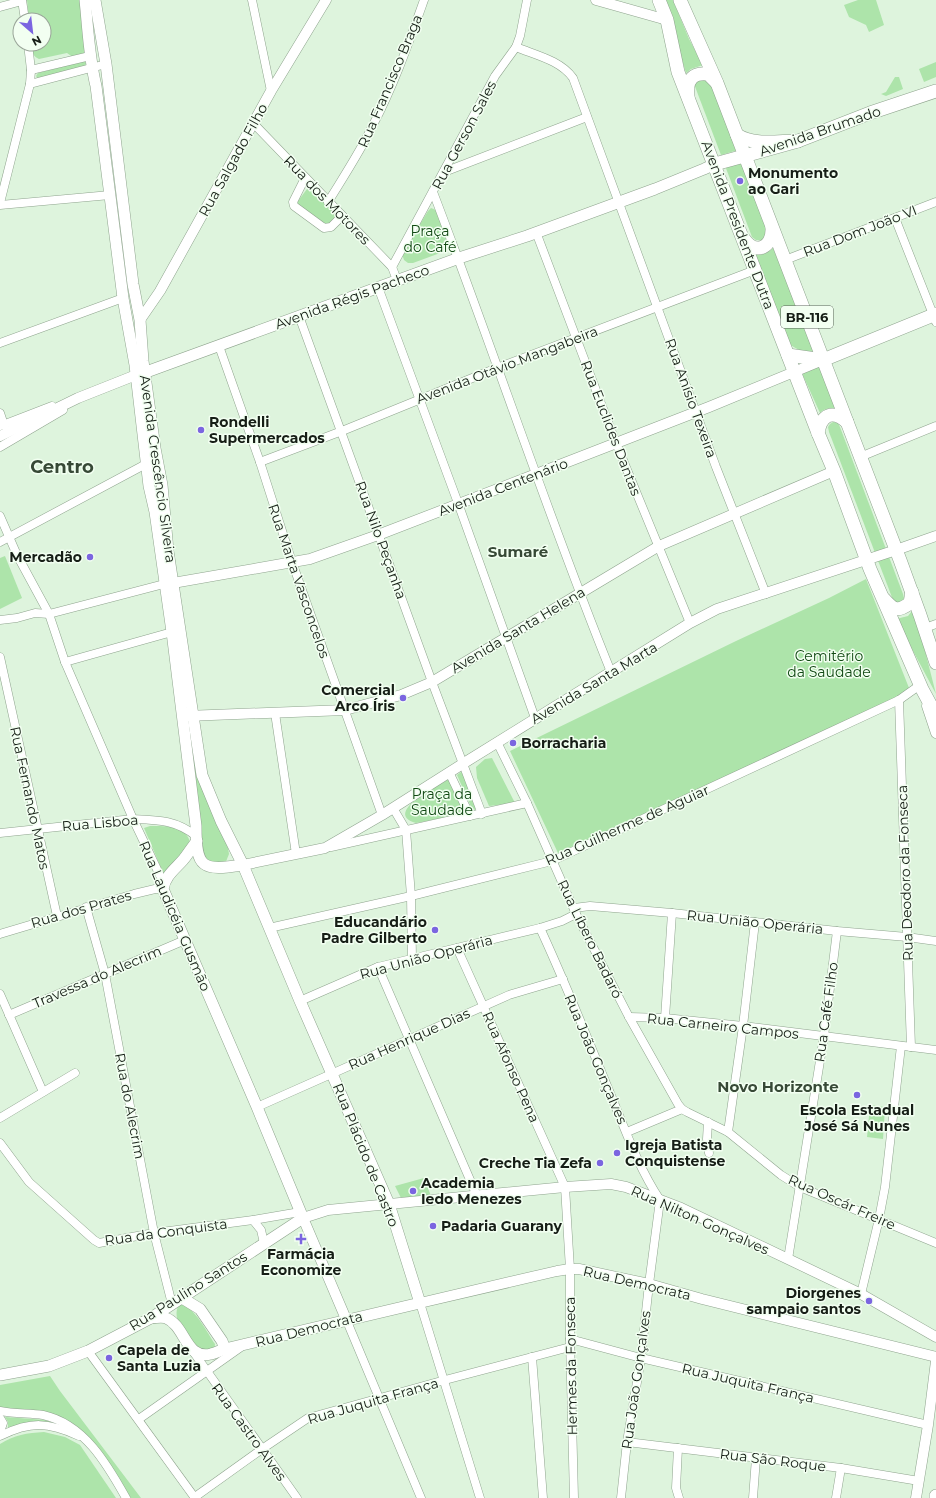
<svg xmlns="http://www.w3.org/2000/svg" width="936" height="1498" font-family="Montserrat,sans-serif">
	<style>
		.green { fill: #ade4aa }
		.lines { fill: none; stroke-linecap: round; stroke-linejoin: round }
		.minor-casing { stroke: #8fa48e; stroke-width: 9 }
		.tertiary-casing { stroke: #8fa48e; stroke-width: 11 }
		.secondary-casing { stroke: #8fa48e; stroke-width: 12 }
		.primary-casing { stroke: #8fa48e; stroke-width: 14 }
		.trunk-casing { stroke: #8fa48e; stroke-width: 14 }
		.minor { stroke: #fff; stroke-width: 8 }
		.tertiary { stroke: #fff; stroke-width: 10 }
		.secondary { stroke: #fff; stroke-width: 11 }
		.primary { stroke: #fff; stroke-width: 13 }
		.trunk { stroke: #fff; stroke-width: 13 }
		.poi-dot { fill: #7b65e0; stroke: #f2fff1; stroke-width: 1.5 }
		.labels { text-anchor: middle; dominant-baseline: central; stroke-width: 3; stroke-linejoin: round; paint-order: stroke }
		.shield { fill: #f2fff1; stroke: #586258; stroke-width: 1 }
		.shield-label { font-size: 13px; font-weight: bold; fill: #161e16 }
		.street-label { font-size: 14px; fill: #161e16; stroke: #f2fff1 }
		.poi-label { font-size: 14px; font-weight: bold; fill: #161e16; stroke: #f2fff1; text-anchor: start }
		.park-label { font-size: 14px; fill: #114913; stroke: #f2fff1 }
		.neighbourhood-label { font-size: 15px; font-weight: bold; fill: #374936; stroke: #f2fff1 }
		.district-label { font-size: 18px; font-weight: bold; fill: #374936; stroke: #f2fff1 }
	</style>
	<rect width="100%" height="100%" fill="#def4dd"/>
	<!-- green -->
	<g class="green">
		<path d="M27,0H81L86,52L82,55L74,58L67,53L39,59C32,56 32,51 31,44H44V20H29Z"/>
		<polygon points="664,0 673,0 689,39 703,65 691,69 686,73"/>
		<polygon points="858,0 876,0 884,25 869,32 866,25 849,17 844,5"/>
		<polygon points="84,61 86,63 85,66 38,79 36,76 38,73"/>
		<polygon points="936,62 936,77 924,82 919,69"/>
		<polygon points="709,77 738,150 721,155 694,84 694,81"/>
		<polygon points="895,77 899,77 903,89 886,96 881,94 886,92"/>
		<polygon points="741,159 768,232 762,240 756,240 752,237 724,163"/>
		<polygon points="307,189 312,191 336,214 337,216 329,225 326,225 298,205 298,201"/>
		<polygon points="431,208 436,210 451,249 413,263 408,263 404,260 402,254 428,211"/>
		<path d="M773,248L817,356C807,354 798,350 789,344L755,255C763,255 768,253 773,248Z"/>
		<path d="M819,364L836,408C829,408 825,408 820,413L801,371Z"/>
		<polygon points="833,422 838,423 840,427 903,594 904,598 902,602 896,603 893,600 829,432 828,427 830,424"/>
		<polygon points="5,556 22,598 0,609 0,558"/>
		<polygon points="866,579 909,688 895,700 558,853 510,751 736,641 829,598"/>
		<polygon points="912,611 924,647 936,694 896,619 908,616"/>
		<polygon points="190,721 197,776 228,848 229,854 225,864 214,867 202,855 187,722"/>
		<polygon points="492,758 515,803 489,806 477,778 476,767 485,759"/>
		<polygon points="461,772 463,773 477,808 474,810 472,809 457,775"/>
		<path d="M449,779L465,814L416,823C382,813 439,785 449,779Z"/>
		<path d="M150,826C164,826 186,825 190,842L165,877L144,828Z"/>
		<polygon points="870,1105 885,1107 883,1139 867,1137"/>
		<polygon points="424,1178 431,1196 401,1198 395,1186"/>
		<path d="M181,1304C194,1306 208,1334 215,1344L214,1351L196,1349C188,1339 170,1318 179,1305Z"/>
		<polygon points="50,1376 60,1391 141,1498 131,1498 107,1463 64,1420 0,1409 0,1385"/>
		<polygon points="5,1417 46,1420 68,1429 55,1425 8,1431 8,1422"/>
		<path d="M44,1432L65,1437L80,1445L116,1498H0V1444C14,1435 27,1433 44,1432Z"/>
	</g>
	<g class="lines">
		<defs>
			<g id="minor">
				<polyline points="22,0 25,20"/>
				<polyline points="252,0 271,91"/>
				<polyline points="0,7 22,1"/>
				<path d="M516,47C535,55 560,60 573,78L716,467L766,594"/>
				<polyline points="31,70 90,56"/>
				<polyline points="30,84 106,64"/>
				<polyline points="253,123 392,267 397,280"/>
				<polyline points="444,172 587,117"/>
				<polyline points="305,178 293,202 294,206 324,228 331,227 342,216"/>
				<path d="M433,192C494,351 547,514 611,672"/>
				<path d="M328,202C344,176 360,152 373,125C394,85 409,42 424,0"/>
				<polyline points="0,203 30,84 31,70 28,44"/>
				<polyline points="0,205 110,195"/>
				<polyline points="895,218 936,322"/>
				<polyline points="536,232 616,443 690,623"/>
				<polyline points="785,260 936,202"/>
				<polyline points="392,267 495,76 516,47 520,36 527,0"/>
				<polyline points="378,287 458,503 535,718"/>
				<polyline points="299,316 432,682 482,814"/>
				<polyline points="0,343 123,298"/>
				<polyline points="219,346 260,462 292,562 382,815"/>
				<polyline points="0,413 4,425"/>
				<polyline points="0,426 52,406"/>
				<polyline points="0,447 63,410"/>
				<polyline points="860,457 936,426"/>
				<polyline points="260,462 342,431 497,368 755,270"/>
				<polyline points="0,516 17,555 49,614 65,662 133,819 164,884"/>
				<polyline points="0,542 146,464"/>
				<polyline points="0,620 17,618 35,613 49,614 164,584"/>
				<polyline points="925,628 936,624"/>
				<polyline points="0,657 57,916"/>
				<polyline points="65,662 172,632"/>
				<polyline points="899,700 911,1047"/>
				<polyline points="275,713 296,854"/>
				<polyline points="497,742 527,803 576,914 629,1017 678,1104 682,1109 687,1112 728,1132 781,1175 800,1187 936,1243"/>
				<polyline points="449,772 470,816"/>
				<polyline points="393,808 406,830 411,896 412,959"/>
				<path d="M0,833L133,819C158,820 176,820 196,836"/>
				<polyline points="331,847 527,803"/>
				<polyline points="86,907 105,974 154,1233 172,1304"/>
				<polyline points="574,908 590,906 672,913 837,931 907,937 936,941"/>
				<polyline points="269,928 411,896 552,861 899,700 920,685"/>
				<path d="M540,928C565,982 587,1037 610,1093C625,1129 638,1167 660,1200L649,1284L641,1358L627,1442L621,1498"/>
				<polyline points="0,934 134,894 155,889 163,889"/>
				<polyline points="457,948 565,1187 570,1269 570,1339 574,1498"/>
				<polyline points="378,967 477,1196"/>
				<polyline points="0,994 43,1092"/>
				<polyline points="300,1001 378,967 540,928 562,921 576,914"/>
				<polyline points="9,1015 185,940"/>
				<polyline points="629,1017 665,1018 743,1026 936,1050"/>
				<polyline points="665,1018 672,913"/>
				<polyline points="257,1107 509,995 563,979"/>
				<polyline points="0,1118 75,1073"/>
				<polyline points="708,1122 707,1139 709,1153"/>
				<polyline points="627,1132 682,1109"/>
				<polyline points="728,1132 743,1026 755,922"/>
				<polyline points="0,1143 29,1182 94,1240 99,1243 154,1233 253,1220 300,1212"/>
				<polyline points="253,1220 261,1230 264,1243"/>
				<polyline points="788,1259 824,1036 837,931"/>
				<polyline points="861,1294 879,1219 885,1187 901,1046"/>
				<polyline points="420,1303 480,1498"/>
				<polyline points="346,1319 421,1498"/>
				<polyline points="570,1339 641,1358 928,1425"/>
				<polyline points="192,1350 297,1498"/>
				<polyline points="88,1351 195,1498"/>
				<polyline points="532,1357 543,1498"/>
				<path d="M0,1411C14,1414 29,1413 43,1415C84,1424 107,1464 126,1498"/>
				<polyline points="0,1418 3,1423 0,1432"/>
				<polyline points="139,1419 241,1347"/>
				<path d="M0,1436C31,1421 48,1422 79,1436"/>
				<polyline points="627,1442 841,1468 919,1481"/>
				<polyline points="678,1448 676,1488 679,1498"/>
				<polyline points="195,1497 262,1449 308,1418 445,1380 570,1347"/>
				<polyline points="753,1498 756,1458"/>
				<polyline points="836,1498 841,1468"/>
			</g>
			<g id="tertiary">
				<polyline points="596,0 667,20"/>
				<polyline points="140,320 160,291 271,91 326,0"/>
				<polyline points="0,436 78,398 136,375"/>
				<polyline points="173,583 310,559 378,535 526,478 709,407 823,360"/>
				<polyline points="927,706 936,733"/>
				<polyline points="186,716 345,710 401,695 432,682 659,546 834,471"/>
				<polyline points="243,865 325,848 382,815 464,763 690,623 717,609 896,550 936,536"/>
				<polyline points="420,1303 557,1271 570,1269 579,1269 649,1284 702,1299 936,1357"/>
				<polyline points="346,1319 303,1218 328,1210 565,1187 611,1184 626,1187 681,1208 788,1259 861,1294 936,1337"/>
				<polyline points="916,1498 928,1425 936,1361"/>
			</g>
			<g id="secondary">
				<path d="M85,0C88,28 89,58 96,86L123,298L135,365L149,486L155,512L172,632L196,826C196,869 202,871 243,865"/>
				<path d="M95,0L106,64L133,284L140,320L143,361L155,448L162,485L168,551L202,775L221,821L243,865L300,1001L389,1204L420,1303L225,1349C221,1350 216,1353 211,1354C185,1360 186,1326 166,1318C161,1316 156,1318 151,1318"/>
				<polyline points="138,375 459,258 527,236 655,189 704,169 715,164"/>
				<polyline points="182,1298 200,1309 222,1341 225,1349"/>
				<path d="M0,1375L49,1366L88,1351L151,1318L303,1218L257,1107L163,889C165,876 175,869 183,860C188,854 192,847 197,841"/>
			</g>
			<g id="primary">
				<polyline points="715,164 798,141 870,113 936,91"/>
				<polyline points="788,355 823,360 936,314"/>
			</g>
			<g id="trunk">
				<polyline points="659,0 667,20 678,72 818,433 834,471 870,569 922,689 936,715"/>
				<polyline points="680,0 717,83 900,560 920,615 936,663"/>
				<path d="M688,96C686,80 693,72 708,74L716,82"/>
				<path d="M737,135C754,146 778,141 798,141"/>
				<path d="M744,239C756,256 773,247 772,228"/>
				<path d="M818,433C821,415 832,409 847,422"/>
				<path d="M884,599C893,609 897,613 910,603L912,592"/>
				<polyline points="936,1498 936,1496"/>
			</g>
		</defs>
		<!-- minor casing -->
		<use href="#minor" class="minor-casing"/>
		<!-- tertiary casing -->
		<use href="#tertiary" class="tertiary-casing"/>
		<!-- secondary casing -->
		<use href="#secondary" class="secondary-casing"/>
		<!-- primary casing -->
		<use href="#primary" class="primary-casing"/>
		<!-- trunk casing -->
		<use href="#trunk" class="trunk-casing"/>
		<!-- minor -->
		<use href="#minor" class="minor"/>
		<!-- tertiary -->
		<use href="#tertiary" class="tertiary"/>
		<!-- secondary -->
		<use href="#secondary" class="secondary"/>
		<!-- primary -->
		<use href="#primary" class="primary"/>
		<!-- trunk -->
		<use href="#trunk" class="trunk"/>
	</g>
	<!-- markers -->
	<g class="poi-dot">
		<circle cx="740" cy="181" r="4"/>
		<circle cx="201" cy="430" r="4"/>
		<circle cx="90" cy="557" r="4"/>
		<circle cx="403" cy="698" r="4"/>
		<circle cx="513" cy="743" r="4"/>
		<circle cx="435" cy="930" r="4"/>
		<circle cx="857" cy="1095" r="4"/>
		<circle cx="617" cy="1153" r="4"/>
		<circle cx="600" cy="1163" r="4"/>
		<circle cx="413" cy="1191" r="4"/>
		<circle cx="433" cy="1226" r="4"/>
		<path d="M299 1233h4v4h4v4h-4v4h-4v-4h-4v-4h4z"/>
		<circle cx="869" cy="1301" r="4"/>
		<circle cx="109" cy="1358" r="4"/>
	</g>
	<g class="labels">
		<!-- shield labels -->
		<rect class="shield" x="781" y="306" width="52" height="22" rx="3"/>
		<g class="shield-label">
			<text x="807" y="317">BR-116</text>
		</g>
		<!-- street labels -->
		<g class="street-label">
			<text transform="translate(390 81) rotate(-67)">Rua Francisco Braga</text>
			<text transform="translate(820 131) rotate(-19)">Avenida Brumado</text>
			<text transform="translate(464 135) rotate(-62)">Rua Gerson Sales</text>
			<text transform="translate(233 160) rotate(-61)">Rua Salgado Filho</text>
			<text transform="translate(327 200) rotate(46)">Rua dos Motores</text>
			<text transform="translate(738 225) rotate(69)">Avenida Presidente Dutra</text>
			<text transform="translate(860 231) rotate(-21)">Rua Dom João VI</text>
			<text transform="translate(352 297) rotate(-20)">Avenida Régis Pacheco</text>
			<text transform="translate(507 365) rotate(-21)">Avenida Otávio Mangabeira</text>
			<text transform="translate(691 398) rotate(70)">Rua Anísio Texeira</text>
			<text transform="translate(611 428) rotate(69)">Rua Euclides Dantas</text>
			<text transform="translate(158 469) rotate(82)">Avenida Crescêncio Silveira</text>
			<text transform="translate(503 487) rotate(-21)">Avenida Centenário</text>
			<text transform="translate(381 540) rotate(70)">Rua Nilo Peçanha</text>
			<text transform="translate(299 581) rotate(71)">Rua Marta Vasconcelos</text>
			<text transform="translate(518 630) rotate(-31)">Avenida Santa Helena</text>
			<text transform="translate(594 683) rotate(-31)">Avenida Santa Marta</text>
			<text transform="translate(30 798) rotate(78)">Rua Fernando Matos</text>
			<text transform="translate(100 823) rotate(-5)">Rua Lisboa</text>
			<text transform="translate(627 825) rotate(-24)">Rua Guilherme de Aguiar</text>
			<text transform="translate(905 873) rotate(-92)">Rua Deodoro da Fonseca</text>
			<text transform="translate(81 909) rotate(-16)">Rua dos Prates</text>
			<text transform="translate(175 916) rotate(67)">Rua Laudicéia Gusmão</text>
			<text transform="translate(755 922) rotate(6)">Rua União Operária</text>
			<text transform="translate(590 939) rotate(64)">Rua Líbero Badaró</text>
			<text transform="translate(426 957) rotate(-15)">Rua União Operária</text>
			<text transform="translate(97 977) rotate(-23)">Travessa do Alecrim</text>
			<text transform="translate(826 1012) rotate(-82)">Rua Café Filho</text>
			<text transform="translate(723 1026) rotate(6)">Rua Carneiro Campos</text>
			<text transform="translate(409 1039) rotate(-24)">Rua Henrique Dias</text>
			<text transform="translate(596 1059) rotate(67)">Rua João Gonçalves</text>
			<text transform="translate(511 1067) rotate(66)">Rua Afonso Pena</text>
			<text transform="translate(130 1106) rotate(79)">Rua do Alecrim</text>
			<text transform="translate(366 1155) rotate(68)">Rua Plácido de Castro</text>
			<text transform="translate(842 1202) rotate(24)">Rua Oscár Freire</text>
			<text transform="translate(700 1220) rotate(24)">Rua Nilton Gonçalves</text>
			<text transform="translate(166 1232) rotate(-8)">Rua da Conquista</text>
			<text transform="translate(637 1283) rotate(13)">Rua Democrata</text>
			<text transform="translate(188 1291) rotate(-32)">Rua Paulino Santos</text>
			<text transform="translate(309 1329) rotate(-14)">Rua Democrata</text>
			<text transform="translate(571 1366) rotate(-91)">Hermes da Fonseca</text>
			<text transform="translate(636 1380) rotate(-82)">Rua João Gonçalves</text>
			<text transform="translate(748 1383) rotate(13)">Rua Juquita França</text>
			<text transform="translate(373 1401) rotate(-16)">Rua Juquita França</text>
			<text transform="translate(249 1432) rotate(54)">Rua Castro Alves</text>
			<text transform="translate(773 1460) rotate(7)">Rua São Roque</text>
		</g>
		<!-- poi labels -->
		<g class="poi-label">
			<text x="748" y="173">Monumento<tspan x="748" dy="16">ao Gari</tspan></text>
			<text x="209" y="422">Rondelli<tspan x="209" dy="16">Supermercados</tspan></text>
			<text x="82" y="557" text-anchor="end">Mercadão</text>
			<text x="395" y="690" text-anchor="end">Comercial<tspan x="395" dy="16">Arco Íris</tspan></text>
			<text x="521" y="743">Borracharia</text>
			<text x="427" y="922" text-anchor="end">Educandário<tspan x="427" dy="16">Padre Gilberto</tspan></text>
			<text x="857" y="1110" text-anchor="middle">Escola Estadual<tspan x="857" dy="16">José Sá Nunes</tspan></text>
			<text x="625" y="1145">Igreja Batista<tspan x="625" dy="16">Conquistense</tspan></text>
			<text x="592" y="1163" text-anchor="end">Creche Tia Zefa</text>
			<text x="421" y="1183">Academia<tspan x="421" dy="16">Iedo Menezes</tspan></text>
			<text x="441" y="1226">Padaria Guarany</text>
			<text x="301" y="1254" text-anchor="middle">Farmácia<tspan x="301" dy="16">Economize</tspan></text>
			<text x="861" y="1293" text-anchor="end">Diorgenes<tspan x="861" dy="16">sampaio santos</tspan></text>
			<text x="117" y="1350">Capela de<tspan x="117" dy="16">Santa Luzia</tspan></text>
		</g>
		<!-- park labels -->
		<g class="park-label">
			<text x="430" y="231">Praça<tspan x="430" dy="16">do Café</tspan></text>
			<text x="829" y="656">Cemitério<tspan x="829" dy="16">da Saudade</tspan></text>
			<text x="442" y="794">Praça da<tspan x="442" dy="16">Saudade</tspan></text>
		</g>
		<!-- neighbourhood labels -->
		<g class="neighbourhood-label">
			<text x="518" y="551">Sumaré</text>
			<text x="778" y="1086">Novo Horizonte</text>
		</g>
		<!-- district labels -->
		<g class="district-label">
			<text x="62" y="467">Centro</text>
		</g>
	</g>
	<!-- north arrow -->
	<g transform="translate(32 32) rotate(152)"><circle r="19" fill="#f2fff1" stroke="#9aa599"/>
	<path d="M0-3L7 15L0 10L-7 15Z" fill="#7b65e0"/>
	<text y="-6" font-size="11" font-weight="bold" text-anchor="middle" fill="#161e16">N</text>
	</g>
</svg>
